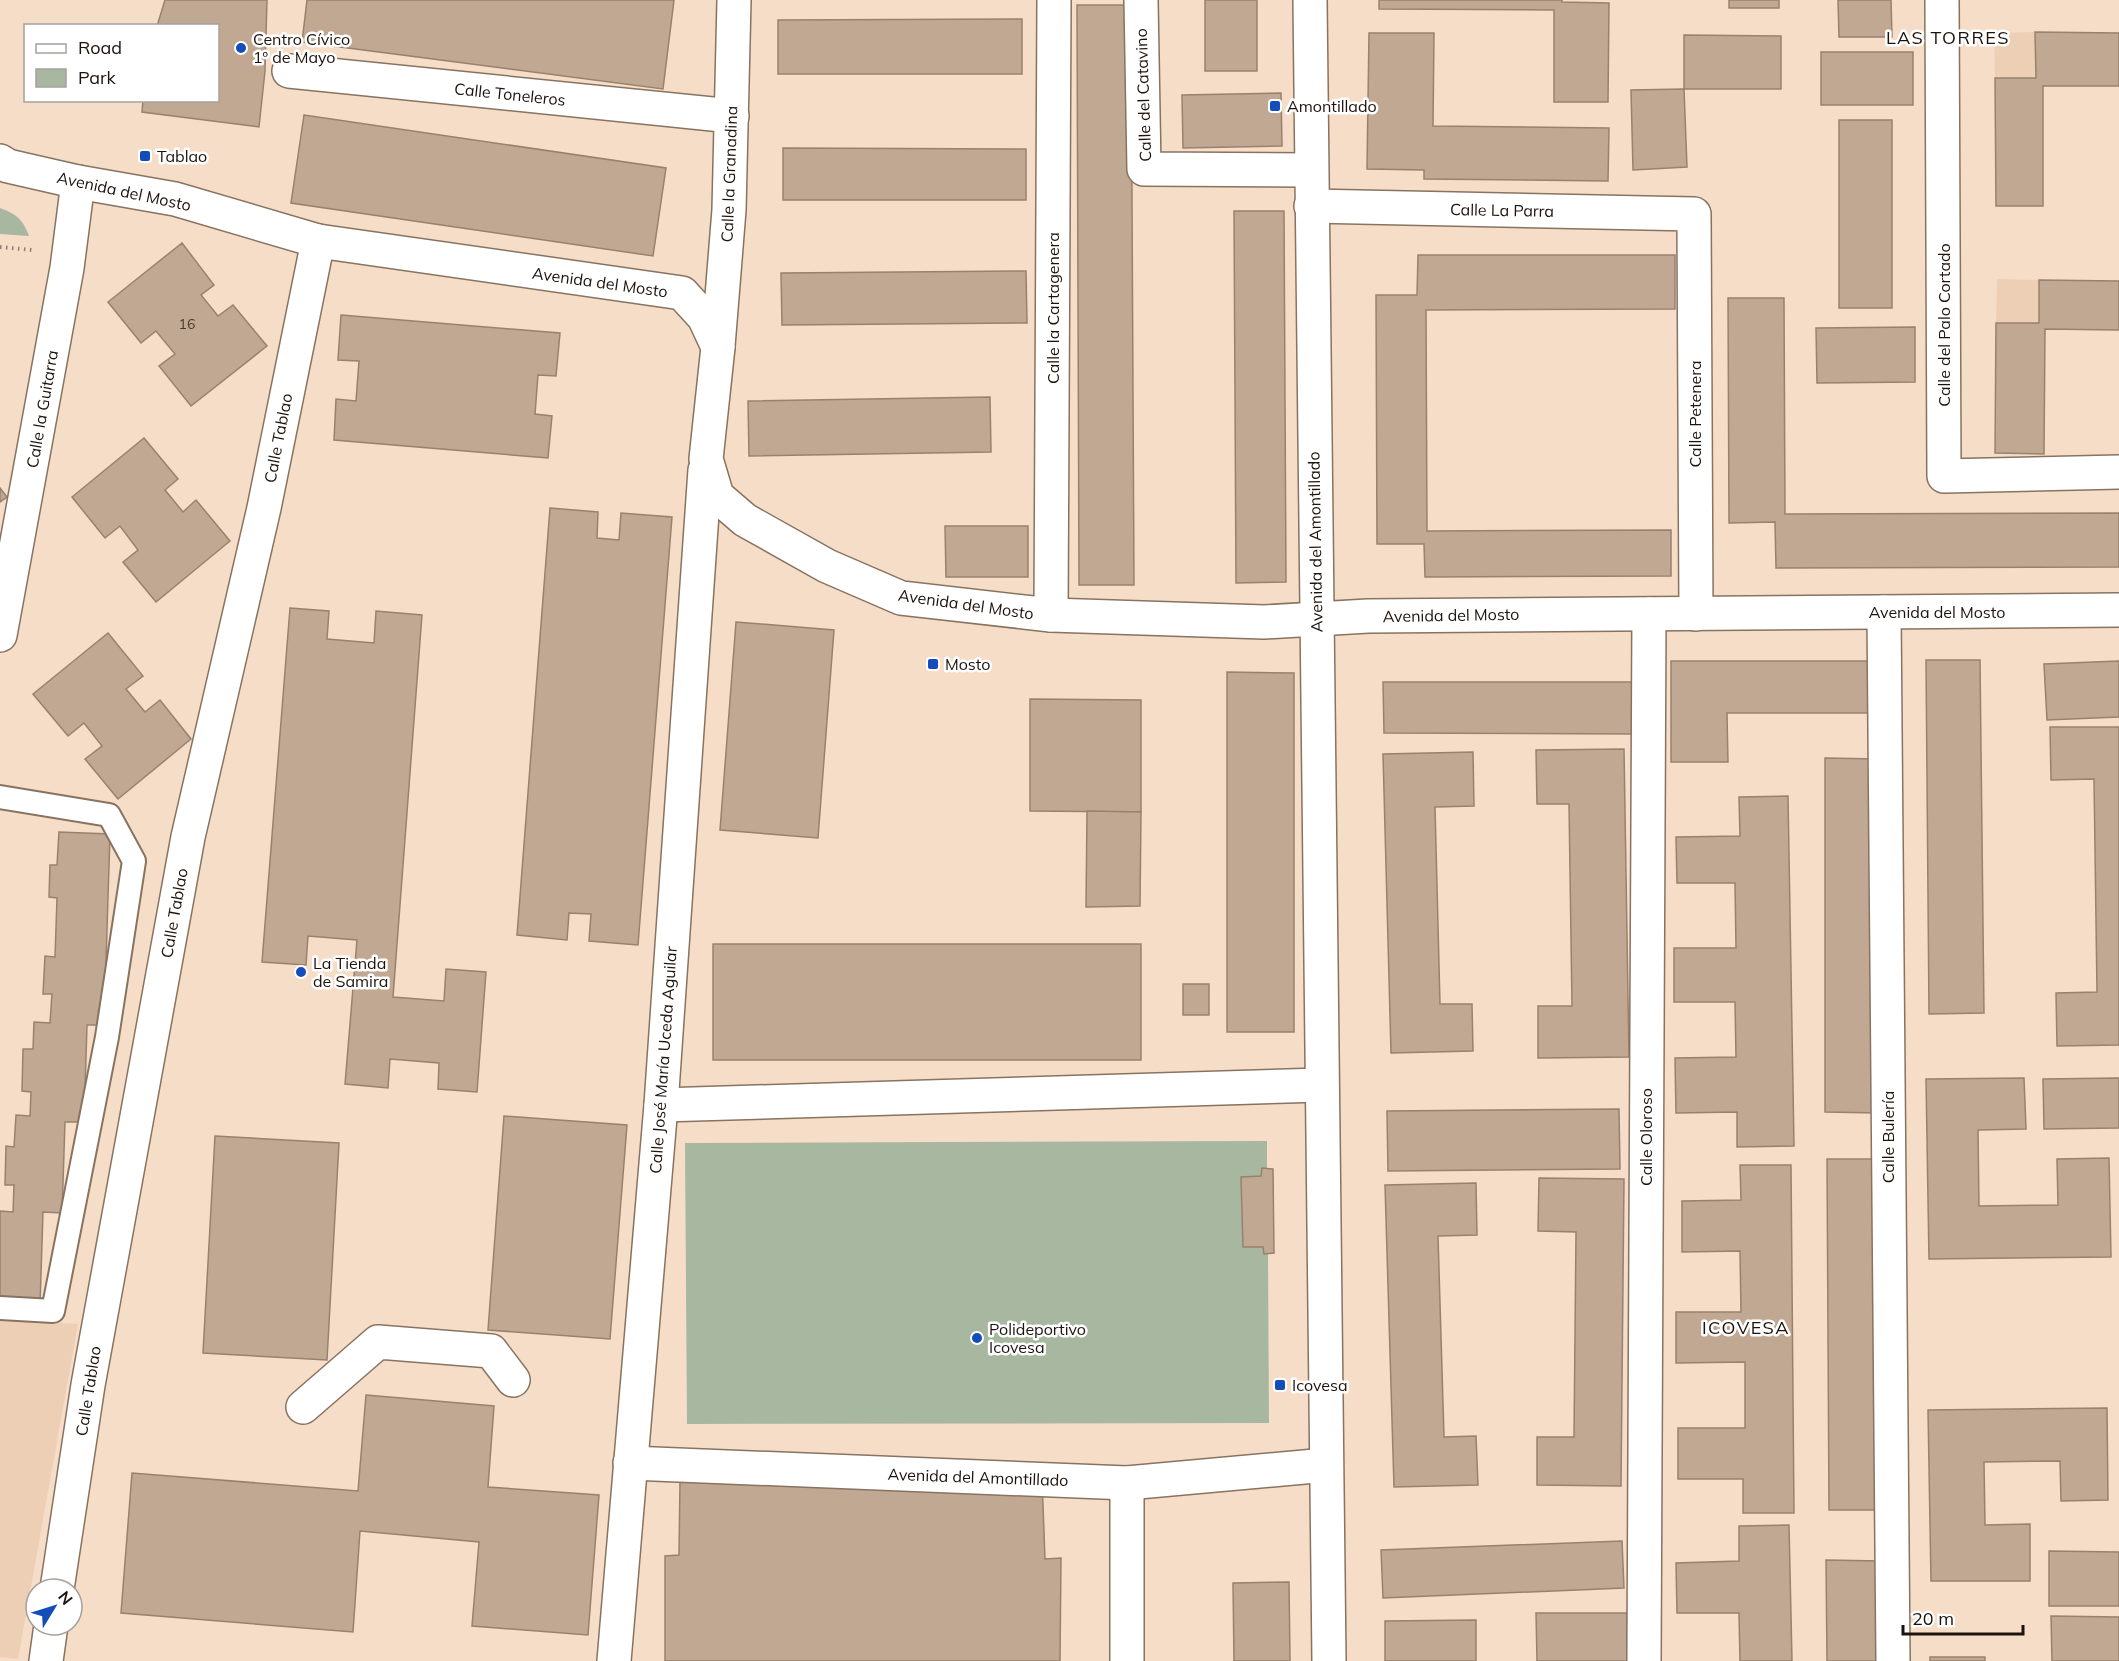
<svg xmlns="http://www.w3.org/2000/svg" width="2119" height="1661" font-family="Mulish,sans-serif">
	<style>
		.built { fill: #edcfb5 }
		.green { fill: #a7b7a0 }
		.building { fill: #c1a893; stroke: #98826e; stroke-width: 1.5 }
		.lines { fill: none; stroke-linecap: round; stroke-linejoin: round }
		.service-casing { stroke: #887360; stroke-width: 26 }
		.pedestrian-casing { stroke: #887360; stroke-width: 36 }
		.minor-casing { stroke: #887360; stroke-width: 36 }
		.path { stroke: #8f7e70; stroke-width: 4; stroke-dasharray: 1.5 4.5; stroke-linecap: butt }
		.service { stroke: #fff; stroke-width: 22 }
		.pedestrian { stroke: #fff; stroke-width: 33 }
		.minor { stroke: #fff; stroke-width: 33 }
		.poi-dot { fill: #134db9; stroke: #fff; stroke-width: 2 }
		.labels { text-anchor: middle; dominant-baseline: central; stroke-width: 5; stroke-linejoin: round; paint-order: stroke }
		.number-label { font-size: 14px; fill: #45382e }
		.poi-label { font-size: 16px; fill: #1c130c; stroke: #fff; text-anchor: start }
		.street-label { font-size: 16px; fill: #1c130c; stroke: #fff }
		.neighbourhood-label { font-size: 18px; letter-spacing: 1.5px; fill: #1c130c; stroke: #fff }
	</style>
	<rect width="100%" height="100%" fill="#f5ddc8"/>
	<!-- built -->
	<g class="built">
		<polygon points="2035,32 2036,78 1995,78 1994,33"/>
		<polygon points="1997,279 2039,280 2039,323 1996,323"/>
		<polygon points="0,1319 78,1324 18,1659 0,1657"/>
	</g>
	<!-- green -->
	<g class="green">
		<path d="M0,208C17,214 23,220 29,236L0,234Z"/>
		<polygon points="1267,1141 1267,1168 1273,1169 1274,1253 1268,1254 1269,1423 687,1424 685,1143"/>
	</g>
	<!-- building -->
	<g class="building">
		<polygon points="165,0 267,0 265,71 259,127 142,112 143,100 218,100 218,26 157,26"/>
		<polygon points="307,0 674,0 663,89 302,42"/>
		<rect x="1205" y="0" width="52" height="71"/>
		<polygon points="1379,0 1562,0 1562,2 1609,3 1608,102 1554,102 1554,10 1379,9"/>
		<rect x="1729" y="0" width="50" height="8"/>
		<polygon points="1838,0 1891,0 1892,37 1839,37"/>
		<polygon points="1077,5 1131,5 1134,585 1079,585"/>
		<polygon points="1022,19 1022,74 778,74 778,20"/>
		<polygon points="2035,32 2119,33 2119,86 2043,86 2043,206 1996,206 1995,78 2036,78"/>
		<polygon points="1369,33 1434,33 1433,126 1609,128 1608,181 1424,179 1424,170 1367,169"/>
		<polygon points="1684,35 1781,36 1781,89 1684,89"/>
		<rect x="1821" y="52" width="92" height="53"/>
		<polygon points="1684,89 1687,167 1633,170 1631,90"/>
		<polygon points="1281,93 1282,146 1183,148 1182,95"/>
		<polygon points="304,115 666,168 653,256 291,203"/>
		<rect x="1839" y="120" width="53" height="188"/>
		<polygon points="783,148 1026,149 1026,200 783,200"/>
		<polygon points="1234,211 1284,211 1286,582 1236,583"/>
		<polygon points="182,243 214,285 201,295 218,316 233,305 267,346 191,406 159,366 175,354 156,331 141,343 108,302"/>
		<polygon points="1418,255 1675,255 1675,309 1426,310 1427,531 1671,530 1671,576 1425,577 1424,544 1377,544 1376,295 1417,295"/>
		<polygon points="1026,271 1027,323 782,325 781,273"/>
		<polygon points="2039,280 2119,281 2119,330 2045,329 2044,454 1995,453 1996,323 2039,323"/>
		<polygon points="1728,298 1784,298 1785,514 2119,513 2119,567 1776,568 1775,522 1729,523"/>
		<polygon points="341,315 560,333 556,376 538,375 535,414 552,416 548,458 334,440 336,399 356,401 359,361 338,360"/>
		<polygon points="1915,327 1915,382 1817,383 1816,328"/>
		<polygon points="990,397 991,452 749,456 748,401"/>
		<polygon points="144,438 178,479 165,490 183,512 196,500 230,541 156,602 123,562 138,550 120,526 105,538 72,497"/>
		<polygon points="0,488 7,497 0,502"/>
		<polygon points="550,508 598,512 597,538 619,540 621,513 672,517 638,945 589,941 591,914 569,913 567,940 517,935"/>
		<polygon points="945,526 1028,526 1028,577 946,577"/>
		<polygon points="290,608 329,611 327,639 374,643 376,611 422,615 393,997 444,1001 446,969 486,972 477,1092 438,1089 439,1063 390,1059 388,1088 345,1084 357,940 308,936 306,965 262,962"/>
		<polygon points="736,622 834,630 818,838 720,830"/>
		<polygon points="108,633 143,676 126,689 145,712 160,700 191,739 118,799 85,759 102,746 84,723 68,736 33,694"/>
		<polygon points="1926,660 1980,660 1984,1013 1929,1014"/>
		<polygon points="1671,661 1871,661 1871,713 1727,713 1728,762 1671,762"/>
		<polygon points="2119,661 2119,717 2047,720 2044,664"/>
		<polygon points="1227,672 1294,673 1294,1032 1227,1032"/>
		<polygon points="1383,682 1633,682 1633,734 1384,733"/>
		<polygon points="1030,699 1141,700 1141,812 1030,811"/>
		<polygon points="2050,727 2119,727 2119,1045 2057,1046 2056,993 2097,992 2094,779 2051,780"/>
		<polygon points="1624,749 1629,1057 1538,1058 1538,1006 1572,1006 1569,804 1537,804 1536,750"/>
		<polygon points="1473,752 1474,806 1435,807 1440,1004 1472,1004 1473,1051 1391,1053 1383,754"/>
		<polygon points="1825,758 1878,759 1879,1113 1825,1112"/>
		<polygon points="1788,796 1794,1146 1737,1147 1737,1112 1676,1113 1675,1058 1736,1057 1735,1002 1674,1002 1674,948 1736,948 1735,883 1677,883 1676,837 1740,836 1739,797"/>
		<polygon points="1087,811 1141,812 1140,906 1086,907"/>
		<polygon points="59,832 110,834 104,1025 87,1025 84,1122 65,1122 62,1213 43,1212 40,1305 0,1304 0,1211 13,1212 14,1185 5,1185 6,1146 14,1147 16,1115 30,1116 31,1092 22,1091 23,1049 33,1049 34,1022 50,1023 52,994 43,994 45,956 55,957 57,898 49,897 50,865 57,865"/>
		<rect x="713" y="944" width="428" height="116"/>
		<rect x="1183" y="984" width="26" height="31"/>
		<polygon points="2024,1078 2026,1129 1978,1130 1979,1206 2058,1205 2057,1159 2109,1158 2111,1257 1929,1259 1926,1079"/>
		<polygon points="2119,1078 2119,1128 2044,1129 2043,1079"/>
		<polygon points="1619,1109 1620,1169 1388,1171 1387,1111"/>
		<polygon points="504,1116 627,1125 610,1339 488,1330"/>
		<polygon points="215,1136 339,1143 327,1360 203,1353"/>
		<polygon points="1827,1159 1880,1159 1881,1510 1829,1510"/>
		<polygon points="1740,1165 1791,1165 1794,1513 1743,1513 1743,1479 1678,1479 1678,1428 1745,1428 1745,1362 1676,1363 1676,1312 1741,1312 1740,1251 1682,1252 1682,1201 1741,1200"/>
		<polygon points="1262,1168 1273,1169 1274,1253 1264,1254 1263,1247 1243,1247 1241,1177 1261,1176"/>
		<polygon points="1539,1178 1624,1179 1621,1486 1537,1485 1537,1437 1574,1437 1576,1232 1538,1231"/>
		<polygon points="1476,1183 1477,1235 1438,1236 1444,1437 1476,1436 1478,1485 1394,1487 1385,1185"/>
		<polygon points="366,1395 494,1406 488,1487 599,1495 588,1635 472,1626 479,1542 360,1531 353,1632 121,1613 132,1473 358,1491"/>
		<polygon points="2107,1408 2108,1500 2061,1501 2060,1461 1984,1462 1985,1525 2030,1524 2030,1581 1931,1581 1928,1410"/>
		<polygon points="1042,1479 1045,1559 1061,1558 1060,1661 665,1661 665,1556 679,1555 680,1481"/>
		<polygon points="1789,1525 1792,1661 1740,1661 1739,1613 1677,1613 1676,1563 1739,1561 1739,1526"/>
		<polygon points="1622,1541 1624,1588 1383,1598 1381,1550"/>
		<polygon points="2049,1551 2119,1552 2119,1606 2049,1606"/>
		<polygon points="1826,1560 1881,1561 1881,1661 1827,1661"/>
		<polygon points="1289,1582 1290,1661 1234,1661 1233,1583"/>
		<polygon points="1536,1613 1627,1613 1627,1661 1537,1661"/>
		<polygon points="2051,1616 2119,1617 2119,1661 2052,1661"/>
		<polygon points="1476,1620 1476,1661 1385,1661 1385,1621"/>
		<rect x="1930" y="1657" width="55" height="4"/>
	</g>
	<g class="lines">
		<defs>
			<polyline id="service" points="0,797 109,815 134,861 107,1037 53,1311 0,1308"/>
			<g id="pedestrian">
				<polyline points="289,71 732,116"/>
				<polyline points="303,1407 378,1342 491,1351 513,1380"/>
			</g>
			<g id="minor">
				<polyline points="1141,0 1144,169 1310,170"/>
				<polyline points="1310,0 1329,1661"/>
				<polyline points="1942,0 1944,476 2119,472"/>
				<polyline points="0,161 8,166 78,182 175,199 318,241 682,293 704,317 718,347 706,459 717,496 745,520 827,566 901,598 1051,615 1264,622 1368,616 2119,610"/>
				<polyline points="1311,206 1694,214 1696,614"/>
				<polyline points="718,346 729,210 734,0"/>
				<polyline points="1884,612 1893,1661"/>
				<polyline points="1051,615 1054,0"/>
				<polyline points="0,635 67,268 78,182"/>
				<polyline points="661,1105 1321,1085"/>
				<polyline points="630,1463 1127,1483 1326,1465"/>
				<polyline points="1127,1483 1127,1661"/>
				<polyline points="57,1589 88,1385 188,837 264,508 318,241"/>
				<polyline points="46,1661 51,1625"/>
				<polyline points="614,1661 661,1105 705,470"/>
				<polyline points="1644,1661 1649,614"/>
			</g>
		</defs>
		<!-- service casing -->
		<use href="#service" class="service-casing"/>
		<!-- pedestrian casing -->
		<use href="#pedestrian" class="pedestrian-casing"/>
		<!-- minor casing -->
		<use href="#minor" class="minor-casing"/>
		<!-- path -->
		<polyline class="path" points="0,247 32,250"/>
		<!-- service -->
		<use href="#service" class="service"/>
		<!-- pedestrian -->
		<use href="#pedestrian" class="pedestrian"/>
		<!-- minor -->
		<use href="#minor" class="minor"/>
	</g>
	<!-- markers -->
	<g class="poi-dot">
		<circle cx="241" cy="48" r="6"/>
		<rect x="1269" y="100" width="12" height="12" rx="3"/>
		<rect x="139" y="150" width="12" height="12" rx="3"/>
		<rect x="927" y="658" width="12" height="12" rx="3"/>
		<circle cx="301" cy="972" r="6"/>
		<circle cx="977" cy="1338" r="6"/>
		<rect x="1274" y="1379" width="12" height="12" rx="3"/>
	</g>
	<g class="labels">
		<!-- number labels -->
		<g class="number-label">
			<text x="187" y="324">16</text>
		</g>
		<!-- poi labels -->
		<g class="poi-label">
			<text x="253" y="39">Centro Cívico<tspan x="253" dy="18">1º de Mayo</tspan></text>
			<text x="1287" y="106">Amontillado</text>
			<text x="157" y="156">Tablao</text>
			<text x="945" y="664">Mosto</text>
			<text x="313" y="963">La Tienda<tspan x="313" dy="18">de Samira</tspan></text>
			<text x="989" y="1329">Polideportivo<tspan x="989" dy="18">Icovesa</tspan></text>
			<text x="1292" y="1385">Icovesa</text>
		</g>
		<!-- street labels -->
		<g class="street-label">
			<text transform="translate(510 94) rotate(6)">Calle Toneleros</text>
			<text transform="translate(1143 95) rotate(-92)">Calle del Catavino</text>
			<text transform="translate(729 174) rotate(-88)">Calle la Granadina</text>
			<text transform="translate(124 191) rotate(12)">Avenida del Mosto</text>
			<text transform="translate(1502 210) rotate(1)">Calle La Parra</text>
			<text transform="translate(600 282) rotate(8)">Avenida del Mosto</text>
			<text transform="translate(1053 308) rotate(-90)">Calle la Cartagenera</text>
			<text transform="translate(1944 325) rotate(-90)">Calle del Palo Cortado</text>
			<text transform="translate(42 409) rotate(-80)">Calle la Guitarra</text>
			<text transform="translate(1695 414) rotate(-90)">Calle Petenera</text>
			<text transform="translate(278 438) rotate(-79)">Calle Tablao</text>
			<text transform="translate(1315 542) rotate(-91)">Avenida del Amontillado</text>
			<text transform="translate(966 604) rotate(8)">Avenida del Mosto</text>
			<text x="1937" y="612">Avenida del Mosto</text>
			<text transform="translate(1451 615) rotate(-1)">Avenida del Mosto</text>
			<text transform="translate(174 913) rotate(-80)">Calle Tablao</text>
			<text transform="translate(663 1060) rotate(-86)">Calle José María Uceda Aguilar</text>
			<text transform="translate(1646 1137) rotate(-90)">Calle Oloroso</text>
			<text transform="translate(1888 1137) rotate(-90)">Calle Bulería</text>
			<text transform="translate(88 1391) rotate(-81)">Calle Tablao</text>
			<text transform="translate(978 1477) rotate(2)">Avenida del Amontillado</text>
		</g>
		<!-- neighbourhood labels -->
		<g class="neighbourhood-label">
			<text x="1948" y="37">LAS TORRES</text>
			<text x="1746" y="1327">ICOVESA</text>
		</g>
	</g>
	<!-- legend -->
	<rect x="24" y="24" width="195" height="78" fill="#ffffff" stroke="#a4a19e" stroke-width="1.5"/>
	<rect x="36" y="44" width="30" height="9" fill="#ffffff" stroke="#a4a19e" stroke-width="1.5"/>
	<text x="78" y="54" font-size="18" fill="#1c130c">Road</text>
	<rect x="36" y="69" width="30" height="18" fill="#a7b7a0" stroke="#a4a19e" stroke-width="1.5"/>
	<text x="78" y="84" font-size="18" fill="#1c130c">Park</text>
	<!-- north arrow -->
	<g transform="translate(54 1607) rotate(52)"><circle r="28" fill="#ffffff" stroke="#a4a19e" stroke-width="1.5"/>
	<path d="M0-4.5L10 22L0 15L-10 22Z" fill="#134db9"/>
	<text y="-9" font-size="16" font-weight="bold" text-anchor="middle" fill="#1c130c">N</text>
	</g>
	<!-- scale -->
	<path d="M1903 1625v9h120v-9" fill="none" stroke="#1c130c" stroke-width="3"/>
	<text x="1912" y="1625" font-size="18" fill="#1c130c" stroke="#ffffff" stroke-width="4.5" paint-order="stroke">20 m</text>
</svg>
